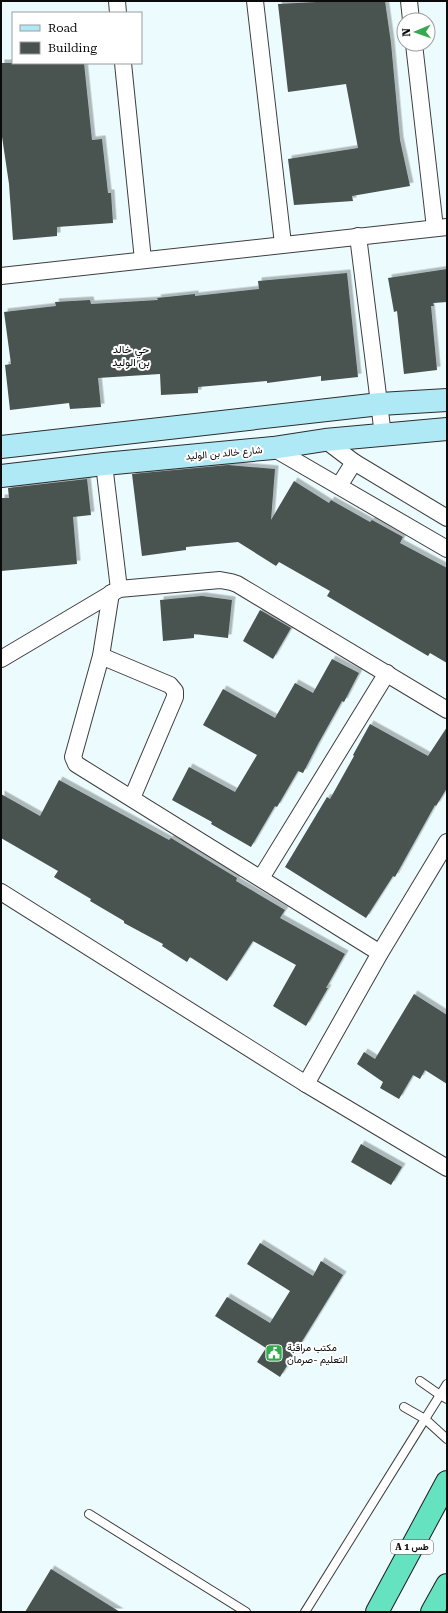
<svg xmlns="http://www.w3.org/2000/svg" width="448" height="1613" font-family="'Roboto Serif',Vazirmatn,serif">
	<style>
		.building { fill: #49524f; filter: url(#shadow) }
		.lines { fill: none; stroke-linecap: round; stroke-linejoin: round }
		.lane-casing { stroke: #3e3e3e; stroke-width: 10 }
		.street-casing { stroke: #3e3e3e; stroke-width: 18 }
		.secondary-casing { stroke: #2d2d2d; stroke-width: 24 }
		.highway-casing { stroke: #1c1c1c; stroke-width: 24 }
		.lane { stroke: #fff; stroke-width: 8 }
		.street { stroke: #fff; stroke-width: 16 }
		.secondary { stroke: #afe9f5; stroke-width: 22 }
		.highway { stroke: #65e2c0; stroke-width: 22 }
		.labels { text-anchor: middle; dominant-baseline: central; stroke-width: 4; stroke-linejoin: round; paint-order: stroke }
		.shield { fill: #fff; stroke: #545454; stroke-width: 1 }
		.shield-label { font-size: 9px; font-weight: bold; fill: #0b0b0b }
		.street-label { font-size: 10px; fill: #0b0b0b; stroke: #fff }
		.poi-label { font-size: 10px; fill: #0b0b0b; stroke: #fff; text-anchor: start }
		.neighbourhood-label { font-size: 11px; fill: #0b0b0b; stroke: #fff }
	</style>
	<defs>
		<filter id="shadow"><feDropShadow dx="3.5" dy="-3.5" stdDeviation="0" flood-color="#0004"/></filter>
	</defs>
	<rect width="100%" height="100%" fill="#ecfbfd"/>
	<!-- building -->
	<g class="building">
		<polygon points="336,1 385,1 391,43 400,140 410,186 352,196 353,201 294,205 288,159 358,148 346,84 288,92 278,4"/>
		<polygon points="1,63 84,63 92,140 102,139 108,193 111,193 113,223 57,227 57,236 13,240 9,184 1,130"/>
		<polygon points="447,269 447,302 433,303 434,306 431,306 437,370 404,374 397,311 394,312 388,278"/>
		<polygon points="347,273 358,377 321,381 321,376 267,383 267,381 198,387 198,393 161,395 160,374 98,378 101,407 70,409 69,403 10,410 5,365 11,364 4,312 56,306 55,302 90,300 91,304 158,300 157,298 195,294 195,296 259,289 258,281"/>
		<polygon points="228,465 275,469 271,520 294,481 329,503 331,500 370,522 372,520 403,537 400,543 447,568 447,663 430,653 428,656 406,643 327,596 330,591 279,562 276,566 238,542 186,547 186,550 142,556 132,474"/>
		<polygon points="87,479 91,515 73,517 77,564 1,571 1,498 9,498 8,488"/>
		<polygon points="202,596 232,600 228,638 194,634 194,638 163,641 160,600"/>
		<polygon points="260,610 291,628 273,659 243,641"/>
		<polygon points="332,659 359,673 344,702 342,701 318,744 303,773 298,771 277,807 275,806 251,847 211,824 212,822 172,800 189,767 235,792 257,755 203,725 223,689 275,718 295,683 313,693"/>
		<polygon points="370,724 428,756 447,727 447,788 436,806 435,805 395,877 393,876 366,918 285,867 327,797 330,799 354,756 353,755"/>
		<polygon points="59,780 169,840 171,838 237,878 236,881 285,910 280,918 345,954 326,988 328,988 306,1026 273,1006 296,965 253,941 227,981 190,957 187,962 162,946 163,944 124,923 124,921 90,901 91,899 54,877 58,871 1,838 1,794 40,816"/>
		<polygon points="414,994 447,1015 447,1084 425,1070 420,1079 413,1075 399,1099 380,1088 383,1082 357,1064 364,1052 375,1059"/>
		<polygon points="361,1144 402,1167 391,1185 351,1162"/>
		<polygon points="260,1243 313,1276 321,1261 343,1275 280,1377 257,1362 266,1348 215,1316 227,1297 270,1323 290,1291 247,1264"/>
		<polygon points="51,1569 120,1612 25,1612"/>
	</g>
	<g class="lines">
		<defs>
			<g id="lane">
				<polyline points="420,1381 440,1395 447,1399"/>
				<polyline points="404,1407 425,1419 447,1384"/>
				<polyline points="89,1514 246,1612"/>
				<polyline points="305,1612 425,1419 447,1439"/>
			</g>
			<g id="street">
				<polyline points="117,1 118,13"/>
				<polyline points="255,1 283,244"/>
				<polyline points="409,1 411,20"/>
				<polyline points="414,44 435,228"/>
				<polyline points="123,63 143,260"/>
				<polyline points="358,236 383,435"/>
				<polyline points="1,276 447,227"/>
				<polyline points="325,440 354,462 447,518"/>
				<polyline points="273,448 447,549"/>
				<polyline points="104,464 119,589"/>
				<polyline points="339,486 354,462"/>
				<polyline points="111,593 101,656 73,757 76,764 380,953"/>
				<polyline points="101,656 170,685 175,691 175,697 132,798"/>
				<polyline points="1,659 119,589 220,580 231,582 237,584 447,710"/>
				<polyline points="261,878 387,673"/>
				<polyline points="1,892 306,1084 447,1168"/>
				<polyline points="306,1084 380,953 447,842"/>
			</g>
			<g id="secondary">
				<polyline points="1,447 380,404 447,400"/>
				<polyline points="1,476 104,464 273,448 325,440 447,429"/>
			</g>
			<g id="highway">
				<polyline points="377,1612 447,1482"/>
				<polyline points="432,1612 447,1585"/>
			</g>
		</defs>
		<!-- lane casing -->
		<use href="#lane" class="lane-casing"/>
		<!-- street casing -->
		<use href="#street" class="street-casing"/>
		<!-- secondary casing -->
		<use href="#secondary" class="secondary-casing"/>
		<!-- highway casing -->
		<use href="#highway" class="highway-casing"/>
		<!-- lane -->
		<use href="#lane" class="lane"/>
		<!-- street -->
		<use href="#street" class="street"/>
		<!-- secondary -->
		<use href="#secondary" class="secondary"/>
		<!-- highway -->
		<use href="#highway" class="highway"/>
	</g>
	<!-- icons -->
	<defs>
		<symbol id="civic-square" viewBox="-11 -11 22 22"><rect x="-9" y="-9" width="18" height="18" rx="4" fill="#35a94f" stroke="#fff"/><path d="M-.6-6.5H3V-4.5H.6V-3L4-1V1h2V6H-6V1h2V-1L-.6-3ZM-1.2 2.5V6h2.4V2.5Z" fill="#fff"/></symbol>
	</defs>
	<g fill-rule="evenodd">
		<use href="#civic-square" x="264" y="1343" width="20" height="20"/>
	</g>
	<g class="labels">
		<!-- shield labels -->
		<rect class="shield" x="391" y="1540" width="42" height="14" rx="3"/>
		<g class="shield-label">
			<text x="412" y="1547">A 1 طس</text>
		</g>
		<!-- street labels -->
		<g class="street-label">
			<text transform="translate(224 453) rotate(-5)">شارع خالد بن الوليد</text>
		</g>
		<!-- poi labels -->
		<g class="poi-label">
			<text x="287" y="1347">مكتب مراقبة<tspan x="287" dy="12">التعليم -صرمان</tspan></text>
		</g>
		<!-- neighbourhood labels -->
		<g class="neighbourhood-label">
			<text x="131" y="349">حي خالد<tspan x="131" dy="13">بن الوليد</tspan></text>
		</g>
	</g>
	<!-- border -->
	<rect width="448" height="1613" fill="none" stroke="#0b0b0b" stroke-width="4"/>
	<!-- legend -->
	<rect x="12" y="12" width="130" height="52" fill="#ffffff" stroke="#9d9d9d"/>
	<rect x="20" y="25" width="20" height="6" fill="#afe9f5" stroke="#9d9d9d"/>
	<text x="48" y="32" font-size="12" fill="#0b0b0b">Road</text>
	<rect x="20" y="42" width="20" height="12" fill="#49524f" stroke="#9d9d9d"/>
	<text x="48" y="52" font-size="12" fill="#0b0b0b">Building</text>
	<!-- north arrow -->
	<g transform="translate(416 32) rotate(268)"><circle r="19" fill="#ffffff" stroke="#9d9d9d"/>
	<path d="M0-3L7 15L0 10L-7 15Z" fill="#35a94f"/>
	<text y="-6" font-size="11" font-weight="bold" text-anchor="middle" fill="#0b0b0b">N</text>
	</g>
</svg>
